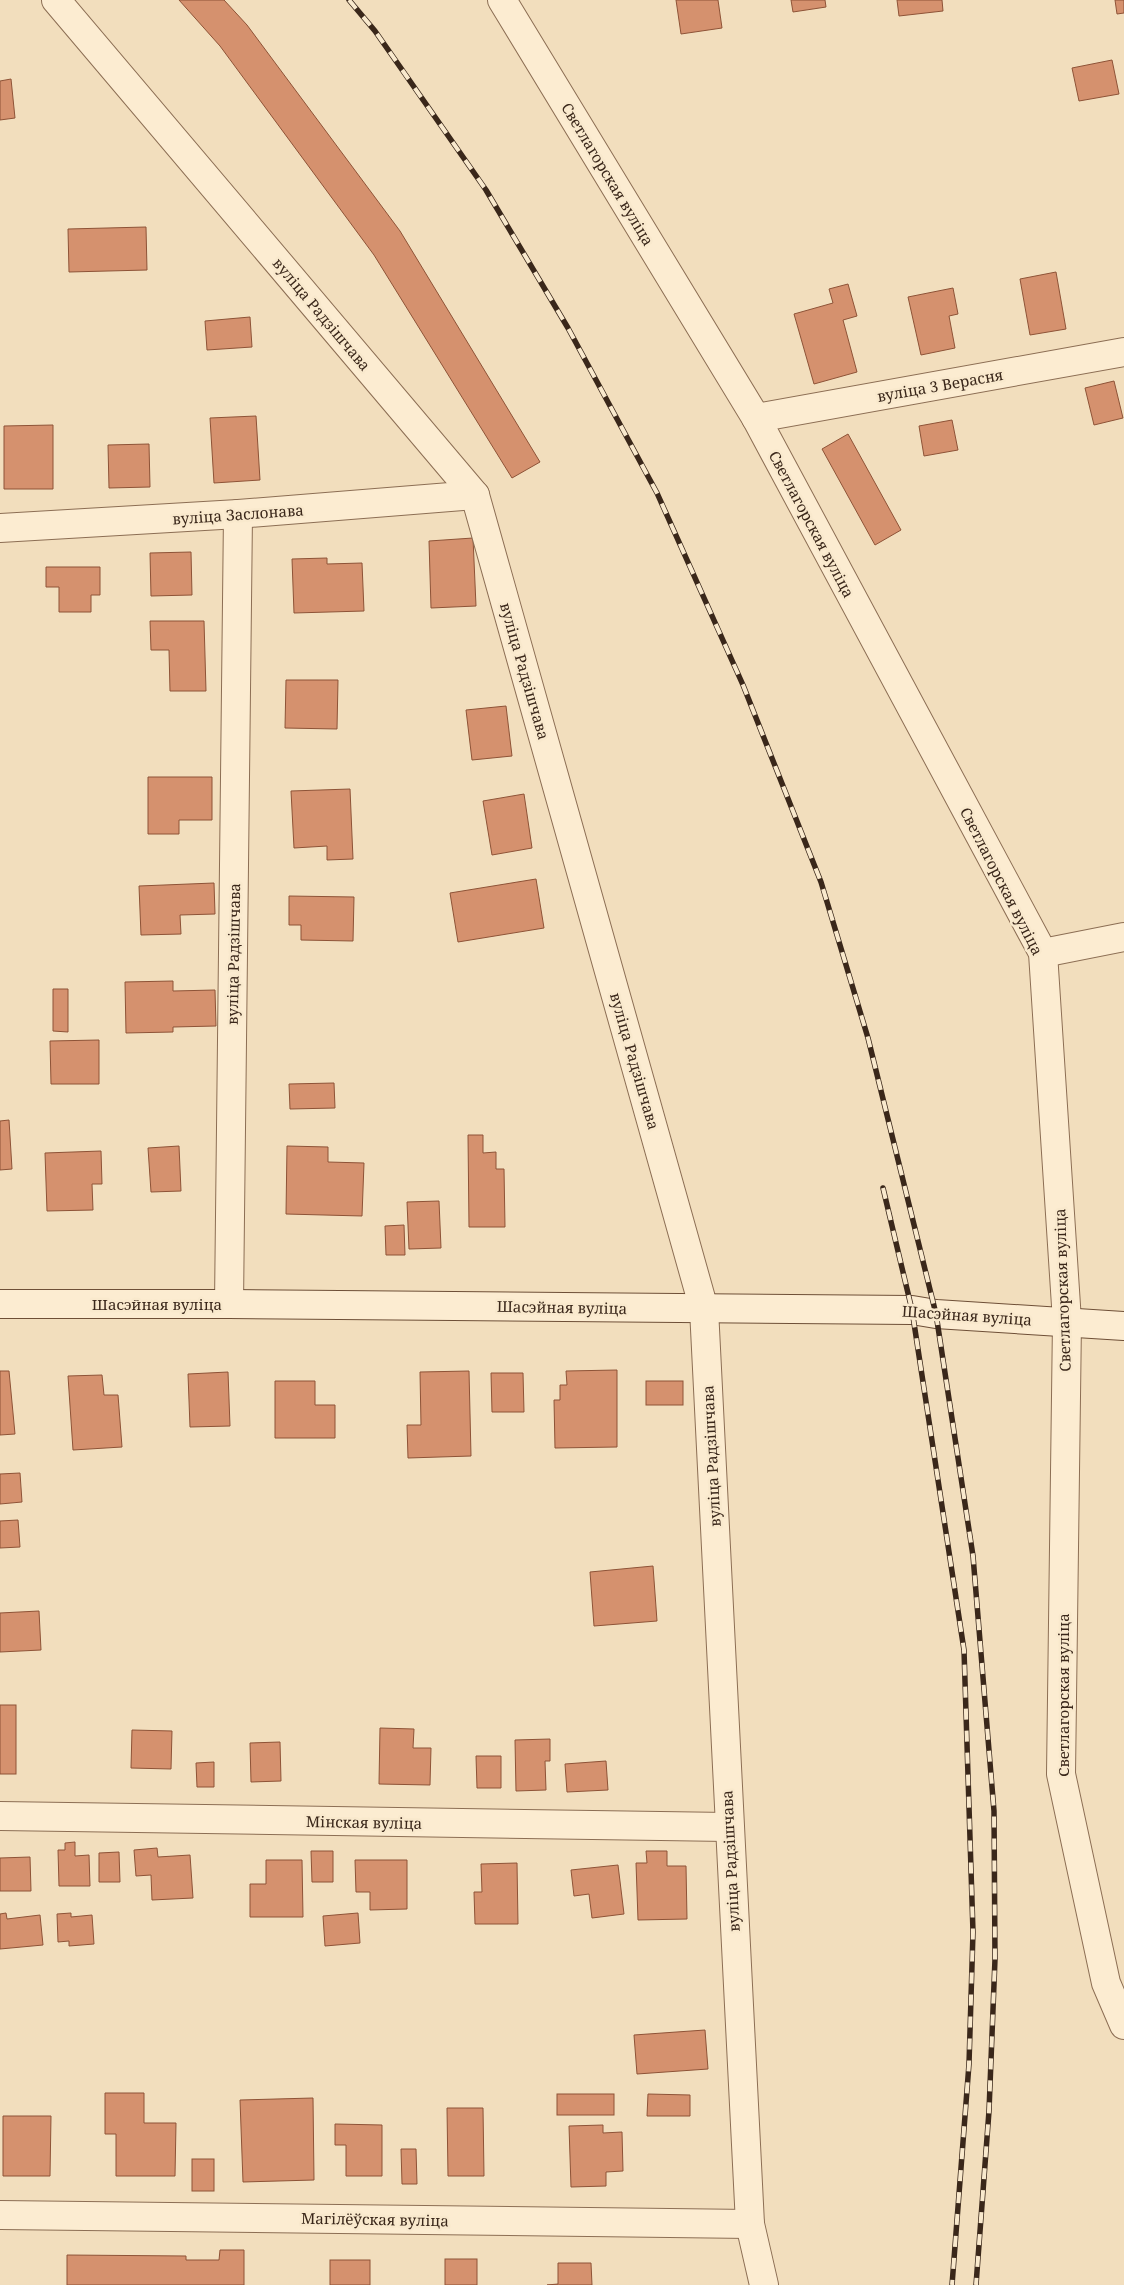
<svg xmlns="http://www.w3.org/2000/svg" width="1124" height="2285" font-family="'Noto Serif',serif">
	<style>
		.building { fill: #d5916e; stroke: #8e5337 }
		.lines { fill: none; stroke-linecap: round; stroke-linejoin: round }
		.street-casing { stroke: #8c6e54; stroke-width: 30 }
		.secondary-casing { stroke: #6e4f37; stroke-width: 30 }
		.street { stroke: #fcecd1; stroke-width: 28 }
		.secondary { stroke: #fcecd1; stroke-width: 28 }
		.rail-casing { stroke: #3a271a; stroke-width: 5.5 }
		.rail { stroke: #f9e9cd; stroke-width: 4; stroke-dasharray: 11; stroke-linecap: butt }
		.labels { text-anchor: middle; dominant-baseline: central; stroke-width: 5; stroke-linejoin: round; paint-order: stroke }
		.street-label { font-size: 15px; fill: #3a271a; stroke: #f9e9cd }
	</style>
	<rect width="100%" height="100%" fill="#f2debd"/>
	<!-- building -->
	<g class="building">
		<polygon points="179,0 224,0 247,25 400,231 540,462 512,478 374,255 220,46"/>
		<polygon points="676,0 718,0 722,28 681,34"/>
		<polygon points="791,0 825,0 826,7 793,12"/>
		<polygon points="897,0 942,0 943,11 899,16"/>
		<polygon points="1115,0 1124,0 1124,13 1117,14"/>
		<polygon points="1112,60 1119,94 1079,101 1072,68"/>
		<polygon points="11,79 15,118 0,120 0,81"/>
		<polygon points="146,227 147,270 69,272 68,229"/>
		<polygon points="1056,272 1066,329 1030,335 1020,279"/>
		<polygon points="848,284 857,316 843,320 857,372 814,384 794,314 833,303 829,289"/>
		<polygon points="953,288 958,314 949,316 955,348 921,355 908,297"/>
		<polygon points="250,317 252,347 207,350 205,321"/>
		<polygon points="1114,381 1123,418 1094,425 1085,388"/>
		<polygon points="256,416 260,480 214,483 210,418"/>
		<polygon points="952,420 958,450 924,456 919,426"/>
		<polygon points="53,425 53,489 4,489 4,426"/>
		<polygon points="848,434 901,530 875,545 822,449"/>
		<polygon points="149,444 150,487 109,488 108,445"/>
		<polygon points="473,538 476,606 431,608 429,541"/>
		<polygon points="191,552 192,595 151,596 150,553"/>
		<polygon points="327,558 327,564 362,563 364,611 294,613 292,559"/>
		<polygon points="46,567 100,567 100,595 91,595 91,612 59,612 59,587 46,587"/>
		<polygon points="150,621 204,621 206,691 170,691 169,650 151,650"/>
		<polygon points="286,680 338,680 337,729 285,728"/>
		<polygon points="506,706 512,756 472,760 466,710"/>
		<polygon points="148,777 212,777 212,820 179,820 179,834 148,834"/>
		<polygon points="350,789 353,859 327,860 327,846 294,848 291,791"/>
		<polygon points="524,794 532,848 492,855 483,801"/>
		<polygon points="536,879 544,928 458,942 450,893"/>
		<polygon points="214,883 215,914 180,915 181,934 141,935 139,886"/>
		<polygon points="289,896 354,897 353,941 301,940 301,925 289,925"/>
		<polygon points="173,981 173,991 215,990 216,1026 173,1027 173,1032 126,1033 125,982"/>
		<polygon points="53,989 68,989 68,1032 53,1031"/>
		<polygon points="99,1040 99,1084 51,1084 50,1041"/>
		<polygon points="334,1083 335,1108 290,1109 289,1084"/>
		<polygon points="9,1120 12,1169 0,1170 0,1121"/>
		<polygon points="468,1135 483,1135 483,1153 496,1152 496,1169 504,1169 505,1227 469,1227"/>
		<polygon points="179,1146 181,1191 151,1192 148,1148"/>
		<polygon points="287,1146 328,1147 328,1162 364,1163 362,1216 286,1214"/>
		<polygon points="101,1151 102,1184 92,1184 93,1210 47,1211 45,1153"/>
		<polygon points="439,1201 441,1248 409,1249 407,1202"/>
		<polygon points="404,1225 405,1255 386,1255 385,1226"/>
		<polygon points="617,1370 617,1447 555,1448 554,1400 560,1400 560,1385 567,1385 566,1371"/>
		<polygon points="0,1371 9,1371 15,1434 0,1435"/>
		<polygon points="469,1371 471,1456 408,1458 407,1425 421,1425 420,1372"/>
		<polygon points="228,1372 230,1426 190,1427 188,1374"/>
		<polygon points="491,1373 523,1373 524,1412 492,1412"/>
		<polygon points="102,1375 104,1395 118,1395 122,1447 73,1450 68,1376"/>
		<polygon points="275,1381 315,1381 315,1405 335,1405 335,1438 275,1438"/>
		<rect x="646" y="1381" width="37" height="24"/>
		<polygon points="20,1473 22,1502 0,1504 0,1474"/>
		<polygon points="18,1520 20,1547 0,1548 0,1521"/>
		<polygon points="653,1566 657,1621 594,1626 590,1572"/>
		<polygon points="39,1611 41,1650 0,1652 0,1613"/>
		<rect x="0" y="1705" width="16" height="69"/>
		<polygon points="380,1728 414,1729 413,1748 431,1748 430,1785 379,1784"/>
		<polygon points="132,1730 172,1731 171,1769 131,1768"/>
		<polygon points="550,1739 550,1761 545,1761 546,1790 516,1791 515,1740"/>
		<polygon points="280,1742 281,1781 251,1782 250,1743"/>
		<polygon points="476,1756 501,1756 501,1788 477,1788"/>
		<polygon points="606,1761 608,1790 567,1792 565,1764"/>
		<polygon points="214,1762 214,1787 197,1787 196,1763"/>
		<polygon points="75,1842 75,1856 89,1855 90,1886 59,1886 58,1850 65,1850 65,1843"/>
		<polygon points="157,1848 158,1857 190,1855 193,1898 152,1900 151,1875 136,1876 134,1850"/>
		<polygon points="311,1851 333,1851 333,1882 312,1882"/>
		<polygon points="646,1851 667,1851 667,1866 686,1866 687,1919 638,1920 636,1863 647,1863"/>
		<polygon points="119,1852 120,1882 99,1882 99,1853"/>
		<polygon points="30,1857 31,1891 0,1891 0,1858"/>
		<polygon points="266,1860 302,1860 303,1917 250,1917 250,1884 266,1884"/>
		<polygon points="355,1860 407,1860 407,1909 370,1910 370,1892 356,1892"/>
		<polygon points="517,1863 518,1924 475,1924 474,1892 482,1892 481,1864"/>
		<polygon points="618,1865 624,1914 592,1918 589,1894 574,1896 571,1870"/>
		<polygon points="6,1913 7,1919 40,1915 43,1945 0,1949 0,1914"/>
		<polygon points="71,1913 71,1917 92,1915 94,1944 69,1946 69,1941 58,1942 57,1914"/>
		<polygon points="358,1913 360,1943 325,1946 323,1916"/>
		<polygon points="705,2030 708,2069 637,2074 634,2035"/>
		<polygon points="105,2093 144,2093 144,2123 176,2123 175,2176 116,2176 116,2134 105,2134"/>
		<rect x="557" y="2094" width="57" height="21"/>
		<polygon points="648,2094 690,2095 690,2116 647,2116"/>
		<polygon points="313,2098 314,2180 243,2182 240,2100"/>
		<polygon points="447,2108 483,2108 484,2176 448,2176"/>
		<polygon points="3,2116 51,2116 50,2176 3,2176"/>
		<polygon points="335,2124 382,2125 382,2176 346,2176 346,2145 335,2145"/>
		<polygon points="603,2125 603,2133 622,2132 623,2171 606,2172 606,2186 571,2187 569,2126"/>
		<polygon points="401,2149 416,2149 417,2184 402,2184"/>
		<rect x="192" y="2159" width="22" height="32"/>
		<polygon points="220,2250 244,2250 244,2285 67,2285 67,2255 186,2256 186,2260 219,2260"/>
		<rect x="445" y="2259" width="32" height="26"/>
		<rect x="330" y="2260" width="40" height="25"/>
		<polygon points="558,2263 591,2263 592,2285 547,2285 558,2284"/>
	</g>
	<g class="lines">
		<defs>
			<g id="street">
				<polyline points="56,0 475,495 704,1309 750,2224 764,2285"/>
				<polyline points="502,0 756,418 1043,953 1067,1321 1061,1774 1106,1983 1124,2025"/>
				<polyline points="756,418 1124,352"/>
				<polyline points="0,528 238,514 475,495"/>
				<polyline points="1043,953 1124,937"/>
				<polyline points="229,1304 238,514"/>
				<polyline points="0,1816 728,1827"/>
				<polyline points="0,2215 750,2224"/>
			</g>
			<polyline id="secondary" points="0,1304 229,1304 912,1310 936,1314 1124,1326"/>
		</defs>
		<!-- street casing -->
		<use href="#street" class="street-casing"/>
		<!-- secondary casing -->
		<use href="#secondary" class="secondary-casing"/>
		<!-- street -->
		<use href="#street" class="street"/>
		<!-- secondary -->
		<use href="#secondary" class="secondary"/>
		<defs>
			<g id="rail">
				<polyline points="349,0 375,31 486,190 568,328 657,493 743,685 821,882 868,1038 936,1314 973,1556 994,1811 995,1959 989,2111 976,2285"/>
				<polyline points="883,1188 912,1310 964,1650 973,1932 969,2064 952,2285"/>
			</g>
		</defs>
		<!-- rail casing -->
		<use href="#rail" class="rail-casing"/>
		<!-- rail -->
		<use href="#rail" class="rail"/>
	</g>
	<g class="labels">
		<!-- street labels -->
		<g class="street-label">
			<text transform="translate(608 174) rotate(59)">Светлагорская вуліца</text>
			<text transform="translate(322 314) rotate(50)">вуліца Радзішчава</text>
			<text transform="translate(940 385) rotate(-10)">вуліца 3 Верасня</text>
			<text transform="translate(238 514) rotate(-4)">вуліца Заслонава</text>
			<text transform="translate(812 524) rotate(62)">Светлагорская вуліца</text>
			<text transform="translate(525 671) rotate(74)">вуліца Радзішчава</text>
			<text transform="translate(1002 881) rotate(63)">Светлагорская вуліца</text>
			<text transform="translate(233 954) rotate(-89)">вуліца Радзішчава</text>
			<text transform="translate(635 1061) rotate(74)">вуліца Радзішчава</text>
			<text transform="translate(1062 1290) rotate(-92)">Светлагорская вуліца</text>
			<text x="157" y="1304">Шасэйная вуліца</text>
			<text transform="translate(562 1307) rotate(1)">Шасэйная вуліца</text>
			<text transform="translate(967 1315) rotate(4)">Шасэйная вуліца</text>
			<text transform="translate(711 1456) rotate(-93)">вуліца Радзішчава</text>
			<text transform="translate(1063 1695) rotate(-90)">Светлагорская вуліца</text>
			<text transform="translate(364 1822) rotate(1)">Мінская вуліца</text>
			<text transform="translate(730 1861) rotate(-93)">вуліца Радзішчава</text>
			<text transform="translate(375 2219) rotate(1)">Магілёўская вуліца</text>
		</g>
	</g>
</svg>
